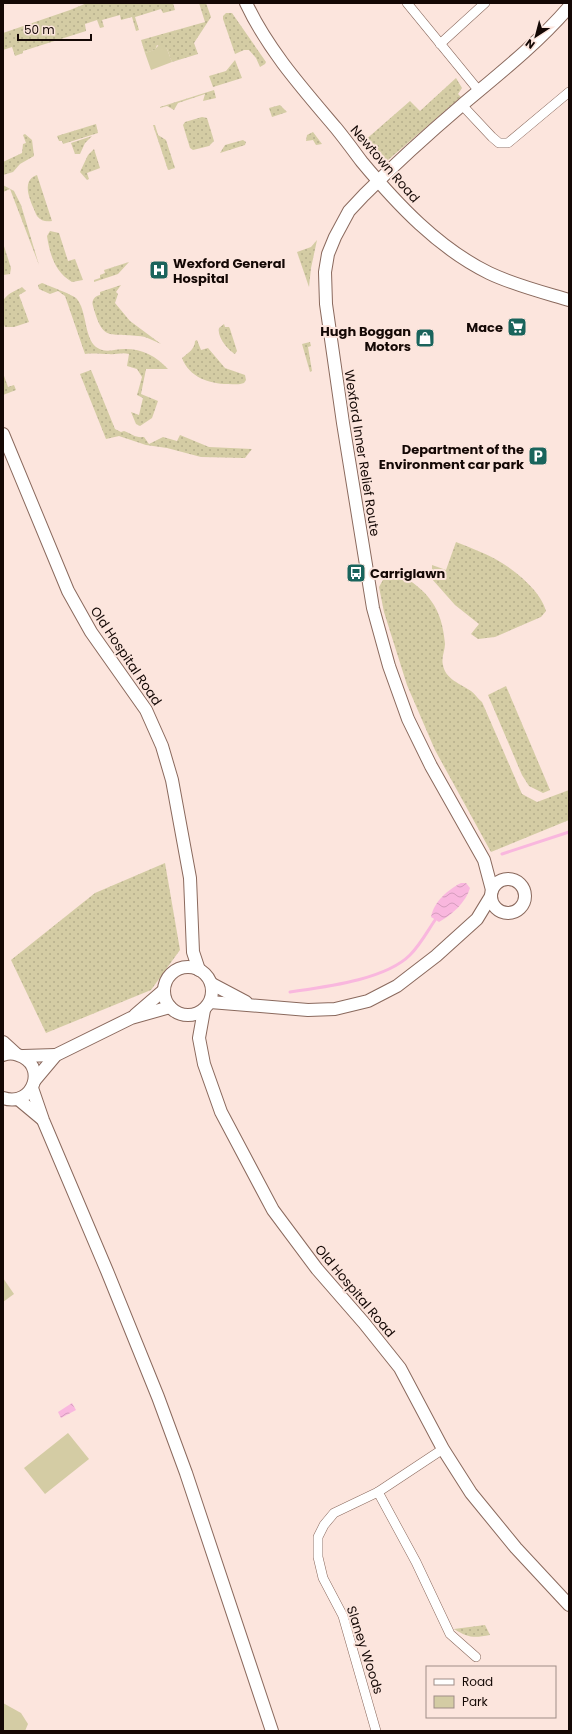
<svg xmlns="http://www.w3.org/2000/svg" width="572" height="1734" font-family="Poppins,sans-serif">
	<style>
		.grass { fill: url(#grass-dots) }
		.green { fill: #d4cca4 }
		.water { fill: url(#water-waves) }
		.lines { fill: none; stroke-linecap: round; stroke-linejoin: round }
		.stream { stroke: #f9b7de; stroke-width: 3 }
		.street-casing { stroke: #8a695d; stroke-width: 10 }
		.secondary-casing { stroke: #8a695d; stroke-width: 14 }
		.street { stroke: #fff; stroke-width: 9 }
		.secondary { stroke: #fff; stroke-width: 12 }
		.labels { text-anchor: middle; dominant-baseline: central; stroke-width: 4; stroke-linejoin: round; paint-order: stroke }
		.street-label { font-size: 13px; fill: #140805; stroke: #fce5dd }
		.poi-label { font-size: 13px; font-weight: bold; fill: #140805; stroke: #fce5dd; text-anchor: end }
	</style>
	<defs>
		<pattern id="grass-dots" width="8" height="8" patternUnits="userSpaceOnUse"><rect width="8" height="8" fill="#d4cca4"/><path d="M2 2h.1M6 6h.1" fill="none" stroke="#b5ae8c" stroke-width="1.8" stroke-linecap="round"/></pattern>
		<pattern id="water-waves" width="16" height="10" patternUnits="userSpaceOnUse"><rect width="16" height="10" fill="#f9b7de"/><path d="M0 5q4-4 8 0t8 0" fill="none" stroke="#d59cbd"/></pattern>
	</defs>
	<rect width="100%" height="100%" fill="#fce5dd"/>
	<!-- grass -->
	<g class="grass">
		<polygon points="87,3 173,3 175,10 163,13 161,9 135,17 139,30 136,31 132,17 121,20 120,15 102,20 104,27 100,28 97,20 85,24 86,31 23,51 23,53 15,56 12,47 3,50 3,33 70,10"/>
		<polygon points="199,3 206,3 211,17 194,43 198,54 172,62 167,49 157,45 155,50 145,53 141,40 205,22"/>
		<polygon points="226,13 232,13 266,62 265,64 260,67 256,58 249,50 244,50 235,54 223,19 223,16"/>
		<polygon points="235,60 242,78 213,87 209,76 226,71"/>
		<polygon points="456,78 462,88 458,94 461,97 388,160 375,156 363,142 410,101 420,111"/>
		<polygon points="214,90 216,98 203,101 205,94 178,103 174,110 167,106 160,108 160,107"/>
		<polygon points="280,105 287,112 272,117 269,108"/>
		<polygon points="202,117 207,118 214,141 209,146 193,150 190,148 183,125 185,122"/>
		<polygon points="96,124 98,133 63,144 62,141 59,141 57,136"/>
		<polygon points="153,125 155,125 158,135 166,140 175,168 168,170"/>
		<polygon points="313,132 322,144 316,145 313,140 306,141 307,135"/>
		<polygon points="25,134 32,140 34,156 20,164 13,172 3,175 3,162 22,153 23,144 26,143 23,135"/>
		<polygon points="92,136 85,143 80,154 75,154 71,143"/>
		<polygon points="243,140 246,142 245,145 220,153 225,145"/>
		<polygon points="94,149 100,168 87,173 89,179 87,180 80,172 88,155"/>
		<path d="M37,175L52,221C46,222 41,221 37,216C32,204 19,181 37,175Z"/>
		<polygon points="3,185 14,191 21,205 39,265 10,189 3,192"/>
		<path d="M50,231L59,233L68,261L75,259L83,280L72,282C55,272 50,255 47,236Z"/>
		<polygon points="317,240 311,268 309,287 297,252 311,247"/>
		<polygon points="3,243 11,268 10,274 3,275"/>
		<polygon points="129,262 118,274 94,282 94,280 100,278 100,275 105,273 104,270"/>
		<path d="M42,283C49,286 71,294 76,298C87,309 84,338 96,347C106,354 113,349 125,349C143,349 156,356 168,369H146L141,394L158,401L152,418L140,426L136,424L131,412L139,415L143,398L137,395L142,377L137,369L127,366L129,354C121,352 116,355 109,354C100,354 94,353 85,354L65,296L58,291L50,294L39,289L38,285Z"/>
		<path d="M121,285L116,292L118,294L115,303L130,321L161,344C154,341 146,336 138,336C107,333 103,341 93,306C91,300 95,296 100,295V292Z"/>
		<path d="M22,287L26,291L19,295L29,322L14,327H5C2,321 0,303 5,298C9,293 17,290 22,287Z"/>
		<path d="M224,324L225,327H229L230,329L237,351L235,354C228,350 217,337 219,328Z"/>
		<path d="M197,340L201,350L208,348L225,368L245,375L246,380L244,383C239,385 234,384 228,384C209,384 189,377 182,358C188,353 195,349 195,341Z"/>
		<polygon points="310,342 311,346 308,347 312,371 310,372 302,344"/>
		<path d="M91,370L115,429L121,432L124,431C132,434 135,438 144,437L149,444L163,437L177,441L180,435L209,447L252,449L245,458L201,457L167,448L146,445L119,436L106,439L80,374Z"/>
		<polygon points="3,373 8,387 14,385 16,390 3,395"/>
		<path d="M456,542C471,548 488,554 502,563C518,573 541,592 546,611L541,617L495,637L478,639L471,634L479,624L455,605L432,579V565L446,570Z"/>
		<path d="M398,573C428,591 442,607 445,644C445,650 441,658 443,665C445,679 461,684 471,691C475,694 478,699 482,702L522,794L537,802L569,790V820L491,852L435,750L407,685L384,612L379,587L384,578Z"/>
		<polygon points="506,686 550,790 543,793 529,786 522,775 488,695"/>
		<polygon points="165,863 180,950 151,990 46,1033 11,960 95,893"/>
		<path d="M485,1625L490,1635C474,1638 468,1638 454,1629Z"/>
	</g>
	<!-- green -->
	<g class="green">
		<polygon points="160,44 167,49 172,62 151,70 145,53 154,50"/>
		<polygon points="3,1278 14,1294 3,1302"/>
		<polygon points="68,1433 89,1459 45,1494 24,1468"/>
		<polygon points="3,1703 21,1713 28,1724 25,1731 3,1731"/>
	</g>
	<!-- water -->
	<g class="water">
		<path d="M461,883H466L470,888C466,902 452,915 439,922L431,917C434,901 448,890 461,883Z"/>
		<polygon points="72,1403 76,1410 61,1418 58,1412"/>
	</g>
	<g class="lines">
		<!-- stream -->
		<g class="stream">
			<polyline points="502,854 569,832"/>
			<path d="M290,992C324,987 385,980 410,955C420,945 427,932 435,920"/>
		</g>
		<defs>
			<g id="street">
				<polyline points="407,3 479,91"/>
				<polyline points="440,44 485,3"/>
				<polyline points="462,105 492,137 499,143 508,143 569,92"/>
				<polyline points="378,1492 416,1562 450,1634 476,1657"/>
				<polyline points="376,1731 343,1616 323,1578 318,1557 318,1537 324,1525 334,1513 378,1492 443,1449"/>
			</g>
			<g id="secondary">
				<path d="M246,3C268,50 303,89 336,128C345,139 353,150 362,162C397,204 438,248 489,273C514,285 542,292 569,300"/>
				<polyline points="3,434 68,591 91,632 146,710 162,746 172,780 190,878 193,952 199,970"/>
				<circle cx="508" cy="896" r="17"/>
				<path d="M492,890L484,860L431,766L408,719L389,666L373,608L343,423L326,304L325,272L328,254L335,237L349,211L364,195C395,164 428,134 462,105C499,74 537,44 569,7"/>
				<circle cx="188" cy="991" r="24"/>
				<polyline points="212,984 246,1002"/>
				<polyline points="210,1002 308,1010 335,1009 368,1001 397,986 436,956 477,919 491,896"/>
				<polyline points="204,1010 199,1038 204,1064 221,1112 273,1210 317,1269 364,1323 400,1368 443,1449 471,1493 516,1548 569,1605"/>
				<polyline points="135,1015 164,990"/>
				<polyline points="3,1042 15,1053"/>
				<path d="M3,1055C8,1053 13,1053 18,1055C48,1064 34,1108 3,1098"/>
				<polyline points="23,1056 56,1055"/>
				<polyline points="35,1080 56,1055 131,1018 170,1007"/>
				<polyline points="32,1088 43,1120 107,1271 158,1397 186,1473 272,1731"/>
				<polyline points="18,1099 42,1119"/>
			</g>
		</defs>
		<!-- street casing -->
		<use href="#street" class="street-casing"/>
		<!-- secondary casing -->
		<use href="#secondary" class="secondary-casing"/>
		<!-- street -->
		<use href="#street" class="street"/>
		<!-- secondary -->
		<use href="#secondary" class="secondary"/>
	</g>
	<!-- icons -->
	<defs>
		<symbol id="hospital-square" viewBox="-11 -11 22 22"><rect x="-9" y="-9" width="18" height="18" rx="4" fill="#1a645c" stroke="#fce5dd"/><path d="M-5-5h3v3.5h4V-5h3V5h-3V1.5h-4V5h-3Z" fill="#fff"/></symbol>
		<symbol id="supermarket-square" viewBox="-11 -11 22 22"><rect x="-9" y="-9" width="18" height="18" rx="4" fill="#1a645c" stroke="#fce5dd"/><path d="M-6-5.5h2.5l.6 2H6L4.5 2H-2.5L-4.4-4H-6ZM-1.5 3.2a1.3 1.3 0 1 0 .1 0ZM3 3.2a1.3 1.3 0 1 0 .1 0Z" fill="#fff"/></symbol>
		<symbol id="shop-square" viewBox="-11 -11 22 22"><rect x="-9" y="-9" width="18" height="18" rx="4" fill="#1a645c" stroke="#fce5dd"/><path d="M-5-2.5h2.3a2.7 3.5 0 0 1 5.4 0H5L5.5 6h-11ZM-1.5-2.5h3a1.5 2.3 0 0 0-3 0Z" fill="#fff"/></symbol>
		<symbol id="parking-square" viewBox="-11 -11 22 22"><rect x="-9" y="-9" width="18" height="18" rx="4" fill="#1a645c" stroke="#fce5dd"/><path d="M-3.5-5.5H1a3.5 3.5 0 0 1 0 7H-1V5.5H-3.5ZM-1-3.4V-.6H.8a1.4 1.4 0 0 0 0-2.8Z" fill="#fff"/></symbol>
		<symbol id="bus-square" viewBox="-11 -11 22 22"><rect x="-9" y="-9" width="18" height="18" rx="4" fill="#1a645c" stroke="#fce5dd"/><path d="M-5-6H5V4H4V6H2V4H-2V6H-4V4H-5ZM-3.5-4V0h7V-4ZM-3.5 1.2v1.5H-2V1.2ZM2 1.2v1.5H3.5V1.2Z" fill="#fff"/></symbol>
	</defs>
	<g fill-rule="evenodd">
		<use href="#hospital-square" x="148" y="259" width="22" height="22"/>
		<use href="#supermarket-square" x="506" y="316" width="22" height="22"/>
		<use href="#shop-square" x="414" y="327" width="22" height="22"/>
		<use href="#parking-square" x="527" y="445" width="22" height="22"/>
		<use href="#bus-square" x="345" y="562" width="22" height="22"/>
	</g>
	<g class="labels">
		<!-- street labels -->
		<g class="street-label">
			<text transform="translate(385 164) rotate(49)">Newtown Road</text>
			<text transform="translate(362 453) rotate(81)">Wexford Inner Relief Route</text>
			<text transform="translate(126 656) rotate(56)">Old Hospital Road</text>
			<text transform="translate(355 1291) rotate(50)">Old Hospital Road</text>
			<text transform="translate(365 1650) rotate(72)">Slaney Woods</text>
		</g>
		<!-- poi labels -->
		<g class="poi-label">
			<text x="173" y="263" text-anchor="start">Wexford General<tspan x="173" dy="15">Hospital</tspan></text>
			<text x="503" y="327">Mace</text>
			<text x="411" y="331">Hugh Boggan<tspan x="411" dy="15">Motors</tspan></text>
			<text x="524" y="449">Department of the<tspan x="524" dy="15">Environment car park</tspan></text>
			<text x="370" y="573" text-anchor="start">Carriglawn</text>
		</g>
	</g>
	<!-- border -->
	<rect width="572" height="1734" fill="none" stroke="#140805" stroke-width="8"/>
	<!-- legend -->
	<rect x="426" y="1666" width="130" height="52" fill="#fce5dd" stroke="#9f8d87"/>
	<rect x="434" y="1679" width="20" height="6" fill="#ffffff" stroke="#9f8d87"/>
	<text x="462" y="1686" font-size="12" fill="#140805">Road</text>
	<rect x="434" y="1696" width="20" height="12" fill="#d4cca4" stroke="#9f8d87"/>
	<text x="462" y="1706" font-size="12" fill="#140805">Park</text>
	<!-- north arrow -->
	<g transform="translate(536 36) rotate(216)" stroke="#fce5dd" stroke-width="3" paint-order="stroke">
	<path d="M0-3L7 15L0 10L-7 15Z" fill="#140805"/>
	<text y="-6" font-size="11" font-weight="bold" text-anchor="middle" fill="#140805">N</text>
	</g>
	<!-- scale -->
	<path d="M18 34v6h73v-6" fill="none" stroke="#140805" stroke-width="2"/>
	<text x="24" y="34" font-size="12" fill="#140805" stroke="#fce5dd" stroke-width="3" paint-order="stroke">50 m</text>
</svg>
